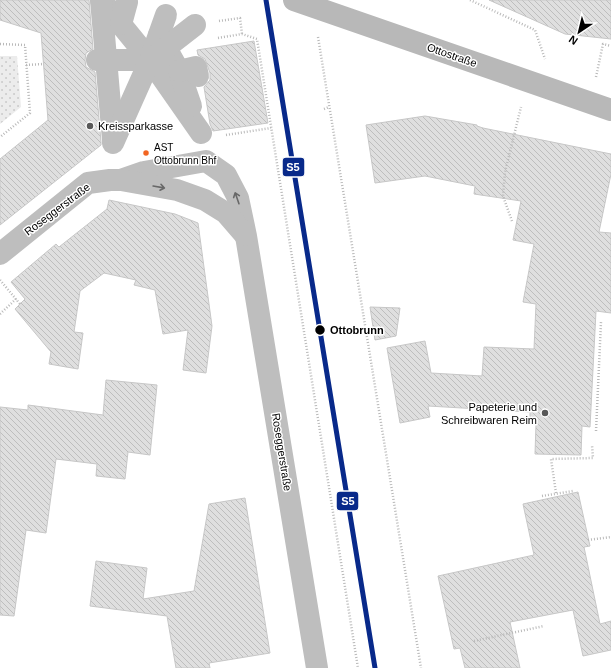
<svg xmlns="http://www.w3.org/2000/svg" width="611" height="668" font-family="Helvetica,sans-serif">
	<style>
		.grass { fill: url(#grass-dots) }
		.building { fill: url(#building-back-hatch); stroke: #c7c7c7 }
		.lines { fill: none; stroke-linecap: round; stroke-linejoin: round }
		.path { stroke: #b9b9b9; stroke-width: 2.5; stroke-dasharray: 1 2; stroke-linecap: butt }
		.street { stroke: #bebebe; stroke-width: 22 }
		.secondary { stroke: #b8b8b8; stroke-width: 22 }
		.rail-1-casing { stroke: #fff; stroke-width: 8 }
		.rail-1 { stroke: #08298a; stroke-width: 5 }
		.oneway { stroke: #686868 }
		.poi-dot { fill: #595959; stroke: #fff; stroke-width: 1.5 }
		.bus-dot { fill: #f26522; stroke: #fff; stroke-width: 1.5 }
		.stop-dot { fill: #000; stroke: #fff; stroke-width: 1.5 }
		.labels { text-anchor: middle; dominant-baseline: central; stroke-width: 3; stroke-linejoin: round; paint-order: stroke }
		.bus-label { font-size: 10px; fill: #000; stroke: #fff; text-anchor: start }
		.street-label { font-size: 11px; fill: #000; stroke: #fff }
		.poi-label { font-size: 11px; fill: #000; stroke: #fff; text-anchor: start }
		.stop-label { font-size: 11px; font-weight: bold; fill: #000; stroke: #fff; text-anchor: start }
		.line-badge { stroke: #fff; stroke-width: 1.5 }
		.badge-label { font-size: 11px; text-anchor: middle; font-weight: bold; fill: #fff }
	</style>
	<defs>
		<pattern id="grass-dots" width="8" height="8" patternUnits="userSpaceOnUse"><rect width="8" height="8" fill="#ececec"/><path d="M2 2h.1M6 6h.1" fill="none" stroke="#c9c9c9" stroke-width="1.8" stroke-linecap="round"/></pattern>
		<pattern id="building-back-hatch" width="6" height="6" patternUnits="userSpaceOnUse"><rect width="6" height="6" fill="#dfdfdf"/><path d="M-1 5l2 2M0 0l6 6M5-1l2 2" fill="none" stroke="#bebebe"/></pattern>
	</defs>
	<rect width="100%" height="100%" fill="#fff"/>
	<!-- grass -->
	<polygon class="grass" points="0,56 17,56 21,107 0,124"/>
	<!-- building -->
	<g class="building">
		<polygon points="0,0 89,0 93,49 86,53 85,60 86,67 95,72 101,142 101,145 0,225 0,159 48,120 41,33 0,20"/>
		<polygon points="489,0 611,0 611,39 565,34"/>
		<polygon points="254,41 268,123 213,131 210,124 204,87 210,80 210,73 205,59 198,55 197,50"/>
		<polygon points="425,116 477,125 477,126 483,128 611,154 611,174 599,232 611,233 611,313 596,311 590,427 582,426 581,455 535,454 536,424 530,424 530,412 428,406 430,417 400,423 387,348 425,341 431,373 482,376 484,347 534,349 536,304 523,302 534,244 513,240 521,201 474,194 475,186 425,176 375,183 366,125"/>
		<polygon points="109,200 175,214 198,223 212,326 206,373 183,370 188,330 163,334 155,290 134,285 136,280 104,273 80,291 74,332 83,333 78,369 49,364 51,352 15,309 25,299 11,282 56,244 59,247 107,209"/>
		<polygon points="370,307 400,308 396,336 375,340"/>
		<polygon points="106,380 157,385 150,455 128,452 125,479 96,476 97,464 56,459 46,533 26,530 14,616 0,615 0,407 28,410 28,405 103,415"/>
		<polygon points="578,492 590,546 584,547 600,624 611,621 611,650 583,656 573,610 510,622 520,668 465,668 460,648 454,649 438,576 534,555 523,504"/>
		<polygon points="245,498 270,653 209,663 210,668 176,668 167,616 90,606 96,561 147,568 143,599 194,591 209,504"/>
	</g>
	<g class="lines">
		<!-- path -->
		<g class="path">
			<polyline points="470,0 535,30 545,59"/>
			<polyline points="219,21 240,18 242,34"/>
			<polyline points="318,37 421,668"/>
			<polyline points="218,38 242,34 257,39 358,668"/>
			<polyline points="0,44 25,45 30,113 0,137"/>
			<polyline points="26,65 44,64"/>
			<polyline points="596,77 603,44 611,46"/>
			<polyline points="324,109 329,107"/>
			<polyline points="226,135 271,128"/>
			<polyline points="512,221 503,196 505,172 521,107"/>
			<polyline points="0,280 20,304"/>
			<polyline points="0,314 16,299"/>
			<polyline points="596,431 601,322"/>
			<polyline points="556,493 551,459 593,458 592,445"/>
			<polyline points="542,496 573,491"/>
			<polyline points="588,540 611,537"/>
			<polyline points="474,641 544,626"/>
		</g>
		<!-- street -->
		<g class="street">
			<polyline points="101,0 150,60 201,133"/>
			<polyline points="101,0 113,140"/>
			<polyline points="121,24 127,2"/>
			<polyline points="159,35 179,71 191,106"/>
			<polyline points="97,60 150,60 166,15"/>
			<polyline points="179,71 196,67 198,76"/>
			<polyline points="113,143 150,60 195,25"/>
			<polyline points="121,180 144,172 206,161 226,175 238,198 246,236 317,668"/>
			<polyline points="0,254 88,183 110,180 121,180 177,190 205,200 226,213 245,235"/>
		</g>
		<!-- secondary -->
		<polyline class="secondary" points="294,0 611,110"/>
		<defs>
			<polyline id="rail-1" points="266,0 375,668"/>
		</defs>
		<!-- rail-1 casing -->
		<use href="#rail-1" class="rail-1-casing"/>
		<!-- rail-1 -->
		<use href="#rail-1" class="rail-1"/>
	</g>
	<!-- one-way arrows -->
	<defs><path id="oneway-shaft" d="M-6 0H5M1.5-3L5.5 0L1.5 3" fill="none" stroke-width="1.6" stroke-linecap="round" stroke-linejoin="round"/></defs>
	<g class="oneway">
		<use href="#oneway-shaft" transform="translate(159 187) rotate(10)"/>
		<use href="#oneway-shaft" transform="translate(237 198) rotate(-109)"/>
	</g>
	<!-- markers -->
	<g class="poi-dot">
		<circle cx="90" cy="126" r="4"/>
		<circle cx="545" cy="413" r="4"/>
	</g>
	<circle class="bus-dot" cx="146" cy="153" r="3.5"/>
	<circle class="stop-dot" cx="320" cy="330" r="5.5"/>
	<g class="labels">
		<!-- bus labels -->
		<g class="bus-label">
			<text x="154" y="147">AST<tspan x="154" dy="13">Ottobrunn Bhf</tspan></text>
		</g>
		<!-- street labels -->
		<g class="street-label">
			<text transform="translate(452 55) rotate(19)">Ottostraße</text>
			<text transform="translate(57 209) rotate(-37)">Roseggerstraße</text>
			<text transform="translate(282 452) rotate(81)">Roseggerstraße</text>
		</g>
		<!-- poi labels -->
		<g class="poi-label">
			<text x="98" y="126">Kreissparkasse</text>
			<text x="537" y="407" text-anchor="end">Papeterie und<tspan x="537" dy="13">Schreibwaren Reim</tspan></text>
		</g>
		<!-- stop labels -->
		<g class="stop-label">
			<text x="330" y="330">Ottobrunn</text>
		</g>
	</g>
	<g class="line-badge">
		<rect x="282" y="157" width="23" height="20" rx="4" fill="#08298a"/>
		<rect x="336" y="491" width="23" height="20" rx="4" fill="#08298a"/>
	</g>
	<g class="badge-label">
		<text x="293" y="171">S5</text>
		<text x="348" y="505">S5</text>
	</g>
	<!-- north arrow -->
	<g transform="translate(579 32) rotate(215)" stroke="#ffffff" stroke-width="3" paint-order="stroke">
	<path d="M0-3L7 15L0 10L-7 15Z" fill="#000000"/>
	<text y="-6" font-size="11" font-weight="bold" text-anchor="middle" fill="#000000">N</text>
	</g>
</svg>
